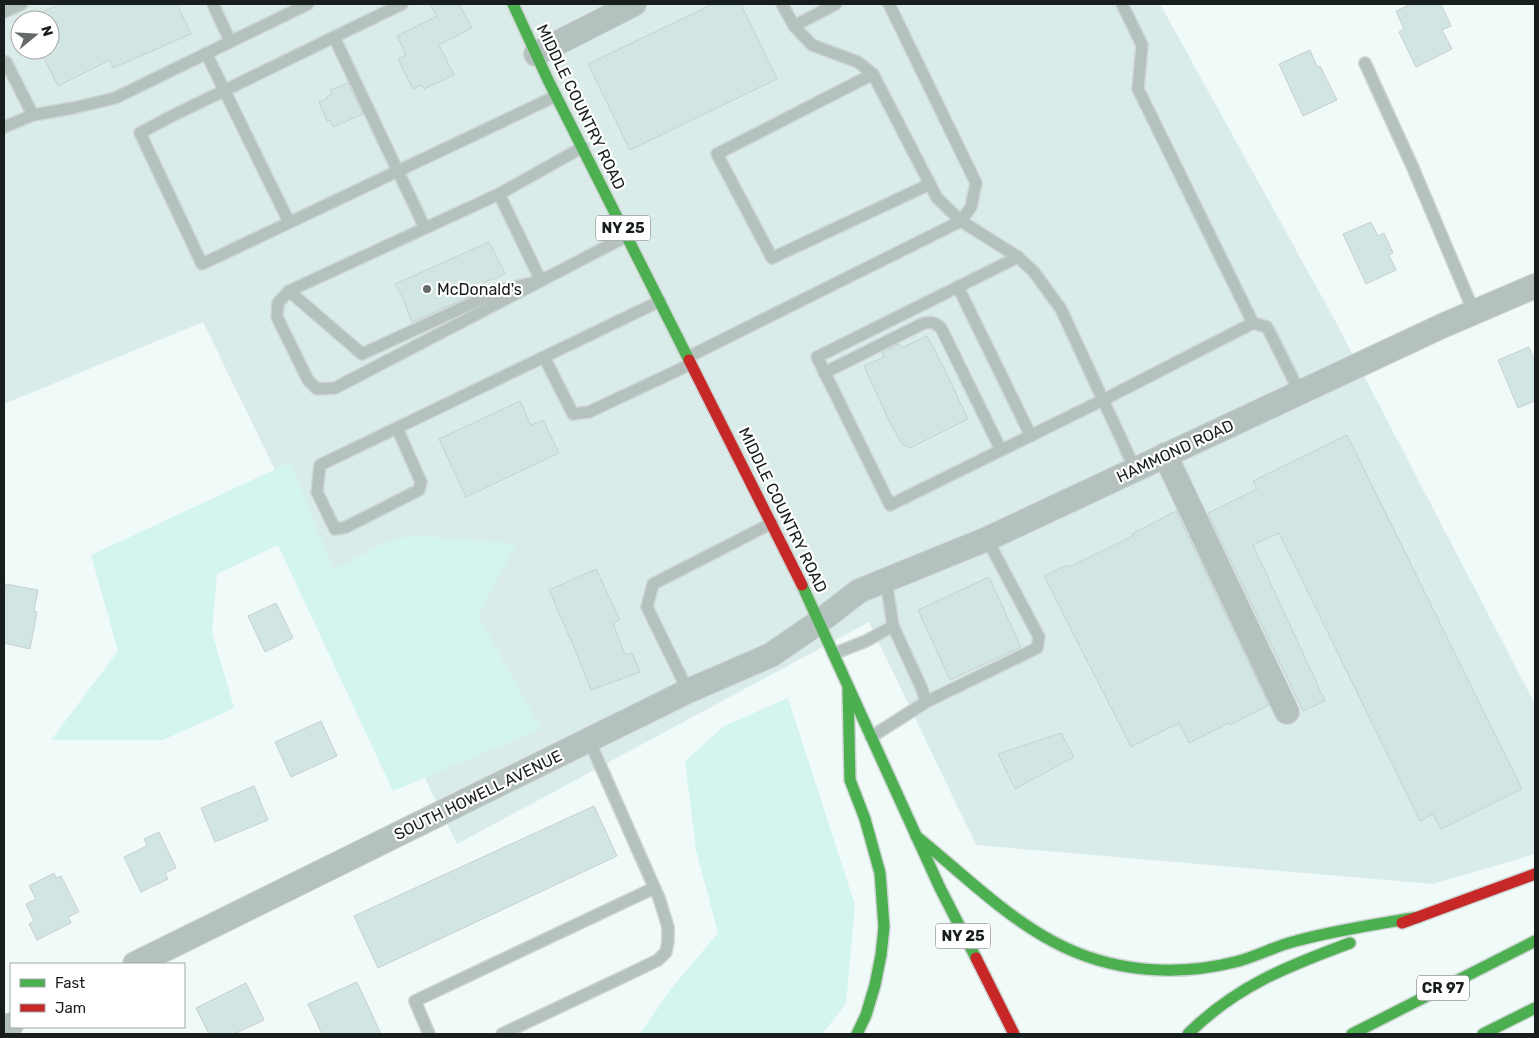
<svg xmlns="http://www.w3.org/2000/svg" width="1539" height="1038" font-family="Rubik,sans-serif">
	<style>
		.built { fill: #daece9; fill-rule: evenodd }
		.green { fill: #d4f4f0 }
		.building { fill: #d1e5e3; stroke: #c8d0ce }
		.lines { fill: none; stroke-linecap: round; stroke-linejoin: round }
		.lane-casing { stroke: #ced6d4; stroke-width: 14 }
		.street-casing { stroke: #ced6d4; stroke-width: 26 }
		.fast-casing { stroke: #ced6d4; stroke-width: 14 }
		.jam-casing { stroke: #ced6d4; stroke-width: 14 }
		.lane { stroke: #b4c1bf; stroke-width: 11 }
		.street { stroke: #b4c1bf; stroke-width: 24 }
		.fast { stroke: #4caf50; stroke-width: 11 }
		.jam { stroke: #c62828; stroke-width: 11 }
		.poi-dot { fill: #646b6a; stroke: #fff; stroke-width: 2 }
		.labels { text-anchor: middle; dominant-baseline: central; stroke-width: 4.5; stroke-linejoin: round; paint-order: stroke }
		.shield { fill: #fff; stroke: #5d6261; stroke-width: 1 }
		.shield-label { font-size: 15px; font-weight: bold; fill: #181e1d }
		.street-label { font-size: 16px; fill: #181e1d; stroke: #fff }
		.poi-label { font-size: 16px; fill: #181e1d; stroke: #fff; text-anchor: start }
	</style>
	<rect width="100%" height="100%" fill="#f0faf8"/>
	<!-- built -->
	<path class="built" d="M4,4H1160L1338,326L1535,704V854L1433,884L976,845L869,622L457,844L203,322L4,404ZM20,20H50V50H20Z"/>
	<!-- green -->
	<g class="green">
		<polygon points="291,462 333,570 382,544 412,535 516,544 478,616 541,729 393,791 278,545 217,574 212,632 234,708 163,740 51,740 118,651 91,555"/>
		<polygon points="788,698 855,905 846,1004 822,1034 640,1034 671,989 718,933 696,850 685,761 724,726"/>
	</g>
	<!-- building -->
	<g class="building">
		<polygon points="60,4 177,4 191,34 113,68 110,60 58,86 40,50 50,50 50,20 25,20"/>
		<polygon points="430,4 459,4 472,28 439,45 454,75 424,89 422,85 413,89 398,59 406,55 397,36 437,16"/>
		<polygon points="713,4 741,4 777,79 630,150 588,64"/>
		<polygon points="1411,4 1441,4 1451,26 1442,30 1452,49 1416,67 1399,32 1404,29 1396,11"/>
		<polygon points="1310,50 1317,67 1320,66 1337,100 1303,116 1279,64"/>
		<polygon points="348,83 363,114 333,127 330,120 327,121 319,102 328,98 327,96 332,94 330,90"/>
		<polygon points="1371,222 1378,236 1384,233 1393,253 1389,255 1396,270 1366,284 1343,234"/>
		<polygon points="489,242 505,273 497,278 484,282 486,289 412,322 402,296 395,284"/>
		<polygon points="927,336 942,364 968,419 910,448 902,444 888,419 864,366 884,357 882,353 899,344 901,348"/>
		<polygon points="1529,347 1535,361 1535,401 1518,408 1498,360"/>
		<polygon points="520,401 531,425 543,420 559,453 466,497 439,439"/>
		<polygon points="1347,435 1522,789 1441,829 1433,814 1420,821 1279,533 1253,545 1325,701 1303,711 1208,513 1257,489 1253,481"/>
		<polygon points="1176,511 1269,705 1230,725 1229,723 1189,743 1179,723 1131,747 1044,576 1067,565 1069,567 1133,536 1132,534"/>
		<polygon points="596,569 620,620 613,623 625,655 632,653 640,672 591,690 576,652 549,590"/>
		<polygon points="989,577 1021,647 950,680 918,610"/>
		<polygon points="6,584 38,590 34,611 37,612 30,649 4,643 4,596"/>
		<polygon points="276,603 293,638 265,652 248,616"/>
		<polygon points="321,721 337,756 291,777 275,742"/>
		<polygon points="1061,733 1074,757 1015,789 998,754"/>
		<polygon points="254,786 268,820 215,842 201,808"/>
		<polygon points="594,806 617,856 378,968 354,916"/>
		<polygon points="159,832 176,868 165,873 168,879 141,892 124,857 147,846 144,839"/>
		<polygon points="54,873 56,878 61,876 79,912 68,917 71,923 37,940 29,924 34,921 26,904 36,899 29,886"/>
		<polygon points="357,982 381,1034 322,1034 308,1004"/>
		<polygon points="246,983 264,1020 234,1034 209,1034 196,1008"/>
	</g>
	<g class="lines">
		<defs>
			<g id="lane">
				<polyline points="213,4 230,41"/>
				<polyline points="402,4 172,116 140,133 202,264 556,96"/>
				<polyline points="782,4 794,26 812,45 858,62 873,74 937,198 961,221 1018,257 1034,272 1061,309 1135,469"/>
				<polyline points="4,12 22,4"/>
				<polyline points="794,26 836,4"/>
				<polyline points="334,37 425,228"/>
				<polyline points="206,53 289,222"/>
				<polyline points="4,63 6,62 33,115"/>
				<polyline points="1365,63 1413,168 1474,312"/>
				<polyline points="873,74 717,154 772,258 930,184"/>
				<polyline points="4,127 33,115 73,108 115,98 308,4"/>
				<polyline points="583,147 499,194 289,291 278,303 277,317 308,380 317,389 335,388 627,236"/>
				<polyline points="1018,257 817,357 890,505 1103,400 1253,323 1138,89 1142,45 1122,4"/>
				<polyline points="958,287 1031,436"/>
				<polyline points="289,291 362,354 501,290 541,281 499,194"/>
				<polyline points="1253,323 1267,327 1300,393"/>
				<polyline points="544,357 573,414 589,412 691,364"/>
				<polyline points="688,357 961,221 971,207 976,183 889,4"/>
				<path d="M824,373L922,324C931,321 934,322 941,328L1001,450"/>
				<polyline points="397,428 421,482 419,490 346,527 335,529 317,492 320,465 660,301"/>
				<polyline points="886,580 893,626 922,689 926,702"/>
				<polyline points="833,654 866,641 893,626"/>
				<polyline points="688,691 647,607 653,584 772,523"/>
				<polyline points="871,737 926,702 1037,648 1039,637 987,539"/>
				<polyline points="429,1034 415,1001 654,888"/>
				<polyline points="502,1034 625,976 658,960 666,952 668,941 668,927 659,898 589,740"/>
			</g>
			<g id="street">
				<polyline points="536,54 634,4"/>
				<polyline points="1165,455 1287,712"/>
				<polyline points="135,964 688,691 771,655 819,622 859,591 987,539 1442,326 1535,286"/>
				<polyline points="4,1029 11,1025"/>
			</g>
			<g id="fast">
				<polyline points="513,4 548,80 689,360"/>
				<polyline points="802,585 940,888 976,958"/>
				<polyline points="848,688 850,780 865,819 880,873 884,927 881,955 875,985 866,1015 857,1034"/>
				<path d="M916,836C961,872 1003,915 1054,942C1110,972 1175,977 1235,962C1256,957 1275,946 1296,941C1336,930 1378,924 1419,917"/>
				<path d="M1188,1034C1236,986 1288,966 1350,943"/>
				<polyline points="1352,1034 1535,941"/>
				<polyline points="1483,1034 1535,1008"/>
			</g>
			<g id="jam">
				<polyline points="689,360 802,585"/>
				<polyline points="1402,923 1535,874"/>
				<polyline points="976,958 1014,1034"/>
			</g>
		</defs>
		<!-- lane casing -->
		<use href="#lane" class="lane-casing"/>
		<!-- street casing -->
		<use href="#street" class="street-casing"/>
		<!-- fast casing -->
		<use href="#fast" class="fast-casing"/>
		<!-- jam casing -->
		<use href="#jam" class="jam-casing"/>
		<!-- lane -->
		<use href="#lane" class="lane"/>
		<!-- street -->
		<use href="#street" class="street"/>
		<!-- fast -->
		<use href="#fast" class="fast"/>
		<!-- jam -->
		<use href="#jam" class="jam"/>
	</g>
	<!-- markers -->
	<circle class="poi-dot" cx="427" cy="289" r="5"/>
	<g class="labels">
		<!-- shield labels -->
		<g class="shield">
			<rect x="595.5" y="215.5" width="55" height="25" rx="4"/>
			<rect x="935.5" y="923.5" width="55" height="25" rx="4"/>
			<rect x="1417" y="975.5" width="52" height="25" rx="4"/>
		</g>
		<g class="shield-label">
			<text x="623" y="228">NY 25</text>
			<text x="963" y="936">NY 25</text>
			<text x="1443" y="988">CR 97</text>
		</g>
		<!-- street labels -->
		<g class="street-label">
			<text transform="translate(581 107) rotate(64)">MIDDLE COUNTRY ROAD</text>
			<text transform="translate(1175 451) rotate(-25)">HAMMOND ROAD</text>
			<text transform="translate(783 510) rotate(64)">MIDDLE COUNTRY ROAD</text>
			<text transform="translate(478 795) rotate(-26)">SOUTH HOWELL AVENUE</text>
		</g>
		<!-- poi labels -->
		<g class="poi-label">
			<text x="437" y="289">McDonald's</text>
		</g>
	</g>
	<!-- border -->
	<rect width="1539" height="1038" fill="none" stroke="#181e1d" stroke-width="10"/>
	<!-- legend -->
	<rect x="10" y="963" width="175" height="65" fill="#ffffff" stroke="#a3a5a5"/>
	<rect x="20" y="979" width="25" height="8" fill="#4caf50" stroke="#a3a5a5"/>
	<text x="55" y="988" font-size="15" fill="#181e1d">Fast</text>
	<rect x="20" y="1004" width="25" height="8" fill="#c62828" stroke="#a3a5a5"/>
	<text x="55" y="1013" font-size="15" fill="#181e1d">Jam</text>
	<!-- north arrow -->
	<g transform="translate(35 35) rotate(72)"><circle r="24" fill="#ffffff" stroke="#a3a5a5"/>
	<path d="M0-4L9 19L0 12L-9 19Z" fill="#646b6a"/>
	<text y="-8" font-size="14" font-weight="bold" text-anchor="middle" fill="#181e1d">N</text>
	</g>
</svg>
